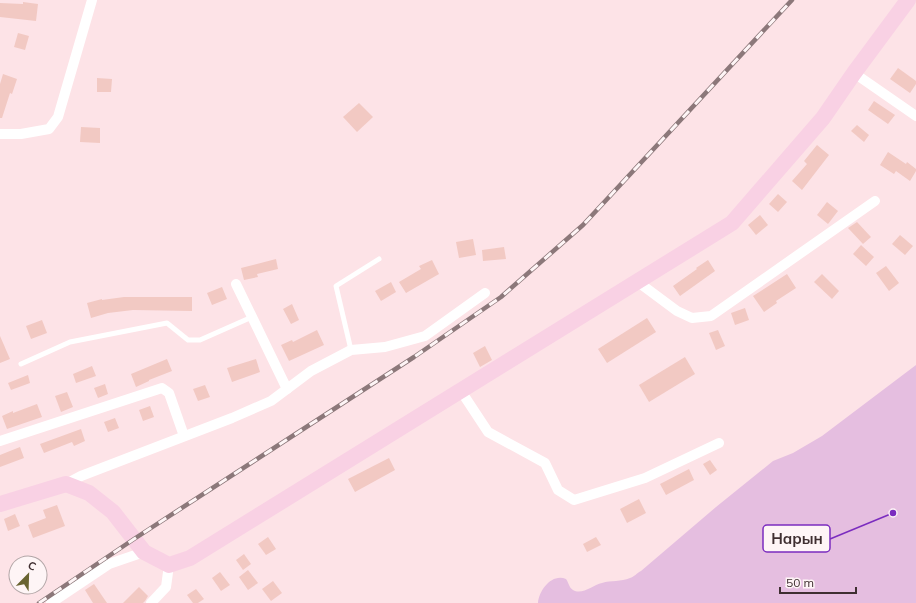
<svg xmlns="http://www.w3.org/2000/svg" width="916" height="603" font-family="Mulish,sans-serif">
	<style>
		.water { fill: #e5bee0 }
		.building { fill: #f2c9c3 }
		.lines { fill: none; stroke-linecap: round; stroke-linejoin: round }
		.service { stroke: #fff; stroke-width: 5 }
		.minor { stroke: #fff; stroke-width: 10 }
		.primary { stroke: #f9d1e4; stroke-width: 16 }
		.rail-casing { stroke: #8c787a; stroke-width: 4.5 }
		.rail { stroke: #fef5f6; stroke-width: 3; stroke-dasharray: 9; stroke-linecap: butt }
		.leader { fill: none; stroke: #7b2cbf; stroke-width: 1.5 }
		.callout-dot { fill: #7b2cbf; stroke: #fef5f6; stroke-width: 1.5 }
		.callout { fill: #fef5f6; stroke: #7b2cbf; stroke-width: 1.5 }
		.callout-label { font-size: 15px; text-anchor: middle; font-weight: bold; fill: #3f2f31 }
	</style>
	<rect width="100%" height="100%" fill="#fde3e7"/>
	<!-- water -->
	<path class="water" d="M916,365V603H538C539,590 552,573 566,579C569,583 569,589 575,591C584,594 593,585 602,583C611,580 621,582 630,578C634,577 637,573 641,571L716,507L773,461L793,453L822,436Z"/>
	<!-- building -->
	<g class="building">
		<polygon points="23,2 38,4 36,21 0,17 0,3 23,4"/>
		<polygon points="18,33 29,36 25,50 14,47"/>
		<polygon points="898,68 916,81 916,84 910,93 890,79"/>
		<polygon points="3,74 17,79 12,94 10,93 2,118 0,118 0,84"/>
		<polygon points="97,78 112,79 111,92 97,92"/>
		<polygon points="874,101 895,115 888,124 868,110"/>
		<polygon points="359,103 373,117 357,132 343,117"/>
		<polygon points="857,125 869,135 864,142 851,131"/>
		<polygon points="81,127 100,128 100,143 80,142"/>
		<polygon points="817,145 829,155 802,190 792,181 807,164 804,161"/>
		<polygon points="888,152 906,164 907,162 916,169 916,171 910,181 896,171 894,174 880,165"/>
		<polygon points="778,194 787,202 778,212 769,204"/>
		<polygon points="827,202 838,211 828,224 817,215"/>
		<polygon points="760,215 768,225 756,235 748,225"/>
		<polygon points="857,222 871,237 863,244 848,228"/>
		<polygon points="900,235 913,246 905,255 892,244"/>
		<polygon points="473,239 476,255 459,258 456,242"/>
		<polygon points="861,245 874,257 866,266 853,254"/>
		<polygon points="504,247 506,259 483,261 482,250"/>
		<polygon points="276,259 278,269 257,274 258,277 244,280 241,268"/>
		<polygon points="432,260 439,274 406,293 399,282 421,269 419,266"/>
		<polygon points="708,260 715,271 680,296 673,286 697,269 696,268"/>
		<polygon points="886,266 899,283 889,291 876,273"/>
		<polygon points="787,274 796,288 776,301 777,303 764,312 753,296"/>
		<polygon points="822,274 839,291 832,299 814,282"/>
		<polygon points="391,282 396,292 381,301 375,291"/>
		<polygon points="222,287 227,299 212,305 207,293"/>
		<polygon points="124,297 192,297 192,311 133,310 108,313 91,318 87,303 102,299 102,300"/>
		<polygon points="292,304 299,320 291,324 283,309"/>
		<polygon points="745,308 749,320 735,325 731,313"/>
		<polygon points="647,318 656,332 607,363 598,349"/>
		<polygon points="42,320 47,333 31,339 26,326"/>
		<polygon points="317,330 324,345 289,361 281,345 292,340 293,342"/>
		<polygon points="718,330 725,346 716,350 709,333"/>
		<polygon points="0,336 10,359 0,363"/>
		<polygon points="485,346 492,360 480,367 473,353"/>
		<polygon points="685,357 695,374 649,402 639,385"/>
		<polygon points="167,359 172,371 149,380 149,381 136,387 131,374"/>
		<polygon points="256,359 260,372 232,382 227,368"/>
		<polygon points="92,366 96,376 76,383 73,374"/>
		<polygon points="28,375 30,383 11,390 8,383"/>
		<polygon points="105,384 108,394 98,398 94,388"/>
		<polygon points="205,385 210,397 198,401 193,389"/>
		<polygon points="67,392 73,407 61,412 55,396"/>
		<polygon points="37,404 42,417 7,429 2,416 13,411 13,413"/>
		<polygon points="150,406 154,417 143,421 139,410"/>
		<polygon points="115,418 119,428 108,432 104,422"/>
		<polygon points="81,429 85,441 74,446 72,442 44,453 40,444"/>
		<polygon points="20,447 24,458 0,467 0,455"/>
		<polygon points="389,458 395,470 355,492 348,479"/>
		<polygon points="710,460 717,470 710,475 703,464"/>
		<polygon points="689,469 694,480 666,495 660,484"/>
		<polygon points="639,499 646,513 627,523 620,509"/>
		<polygon points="57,505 65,526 33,538 28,525 46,518 43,510"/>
		<polygon points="15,514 20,526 8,531 4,519"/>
		<polygon points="268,537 276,549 266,555 258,544"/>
		<polygon points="596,537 601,545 587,552 583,544"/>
		<polygon points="244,554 251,564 243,570 236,560"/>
		<polygon points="248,570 258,583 248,590 239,577"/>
		<polygon points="220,572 230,585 221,591 212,578"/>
		<polygon points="273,581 282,593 271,601 262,589"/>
		<polygon points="94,584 107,603 93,603 85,590"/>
		<polygon points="139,587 148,596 145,601 143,603 123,603"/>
		<polygon points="196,589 204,599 198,603 193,603 187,595"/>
	</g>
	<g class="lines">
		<!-- service -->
		<g class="service">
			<polyline points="351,350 336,286 379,259"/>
			<polyline points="21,364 70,342 167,323 188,340 200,340 252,317"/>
		</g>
		<!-- minor -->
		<g class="minor">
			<polyline points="854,73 916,116"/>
			<polyline points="0,134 21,134 49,129 58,117 92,0"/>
			<polyline points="638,282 677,311 692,318 711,316 875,201"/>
			<polyline points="236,284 287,389"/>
			<polyline points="461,391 488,432 545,463 558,490 574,500 645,478 719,443"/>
			<polyline points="0,441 162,388 169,393 184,436"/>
			<polyline points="66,484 81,476 232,418 271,401 311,371 351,350 385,347 425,336 485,293"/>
			<polyline points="51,603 109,564 144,552"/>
			<polyline points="151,603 166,587 169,565"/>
		</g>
		<!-- primary -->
		<polyline class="primary" points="0,504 66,484 89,493 113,512 144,552 169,565 190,558 732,223 823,118 854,73 908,0"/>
		<defs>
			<polyline id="rail" points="39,603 134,539 414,357 501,297 583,225 792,0"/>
		</defs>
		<!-- rail casing -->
		<use href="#rail" class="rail-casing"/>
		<!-- rail -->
		<use href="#rail" class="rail"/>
	</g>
	<!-- callouts -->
	<path class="leader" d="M893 513L830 539"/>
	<circle class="callout-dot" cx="893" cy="513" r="4"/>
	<rect class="callout" x="763" y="525" width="67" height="27" rx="4"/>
	<g class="callout-label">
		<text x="797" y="544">Нарын</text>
	</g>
	<!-- north arrow -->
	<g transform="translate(28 575) rotate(23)"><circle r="19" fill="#fef5f6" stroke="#b2a6a7"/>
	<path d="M0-3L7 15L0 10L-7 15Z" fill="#696431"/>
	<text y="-6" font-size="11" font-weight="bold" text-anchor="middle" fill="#3f2f31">С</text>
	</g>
	<!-- scale -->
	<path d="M780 587v6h76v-6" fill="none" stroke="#3f2f31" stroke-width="2"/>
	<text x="786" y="587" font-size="12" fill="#3f2f31" stroke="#fef5f6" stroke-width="3" paint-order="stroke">50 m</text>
</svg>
